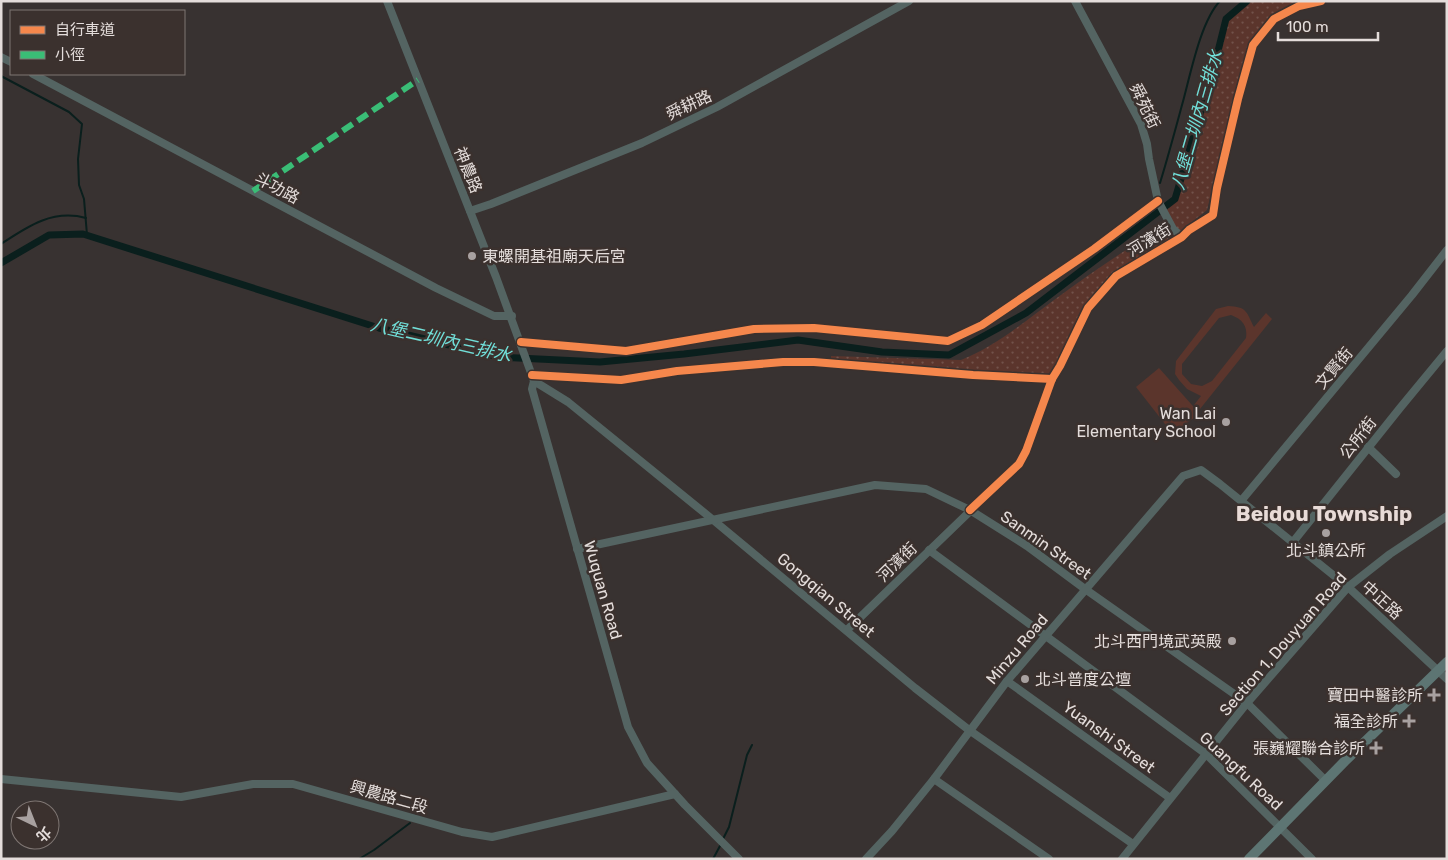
<svg xmlns="http://www.w3.org/2000/svg" width="1448" height="860" font-family="Rubik,'Noto Sans TC',sans-serif">
	<style>
		.grass { fill: url(#grass-dots) }
		.pitch { fill: #5b352c; fill-rule: evenodd }
		.lines { fill: none; stroke-linecap: round; stroke-linejoin: round }
		.stream { stroke: #0a1f1d; stroke-width: 2 }
		.canal { stroke: #0a1f1d; stroke-width: 7 }
		.minor { stroke: #546462; stroke-width: 8 }
		.major { stroke: #5d7573; stroke-width: 10 }
		.quiet { stroke: #3abd76; stroke-width: 6; stroke-dasharray: 12 6; stroke-linecap: butt }
		.cycleway-casing { stroke: #3b312e; stroke-width: 11 }
		.cycleway { stroke: #f5874c; stroke-width: 8 }
		.poi-dot { fill: #a8a1a0; stroke: #3b312e; stroke-width: 2 }
		.labels { text-anchor: middle; dominant-baseline: central; stroke-width: 5; stroke-linejoin: round; paint-order: stroke }
		.street-label { font-size: 16px; fill: #e4dddb; stroke: #3b312e }
		.poi-label { font-size: 16px; fill: #e4dddb; stroke: #3b312e; text-anchor: end }
		.water-label { font-size: 18px; font-style: italic; fill: #71dfd9; stroke: #3b312e }
		.district-label { font-size: 21px; font-weight: bold; fill: #e8dbd7; stroke: #3b312e }
	</style>
	<defs>
		<pattern id="grass-dots" width="8" height="8" patternUnits="userSpaceOnUse" patternTransform="scale(1.25)"><rect width="8" height="8" fill="#5b352c"/><path d="M2 2h.1M6 6h.1" fill="none" stroke="#72524a" stroke-width="1.8" stroke-linecap="round"/></pattern>
	</defs>
	<rect width="100%" height="100%" fill="#383231"/>
	<!-- grass -->
	<g class="grass">
		<polygon points="1247,1 1297,1 1297,4 1273,17 1265,24 1247,47 1207,210 1178,233 1162,210 1175,199 1182,180 1226,19"/>
		<path d="M1162,227L1176,234L1161,245L1116,271L1086,308L1051,374L945,373L831,361V356L961,360C995,347 1025,321 1054,300C1089,274 1125,250 1162,227Z"/>
	</g>
	<!-- pitch -->
	<g class="pitch">
		<path d="M1228,306C1247,307 1246,311 1254,327L1266,313L1272,319L1200,409L1194,405L1201,396L1187,389L1179,380L1175,374L1176,361L1216,309ZM1231,315C1242,319 1248,326 1246,338L1212,381L1202,386L1191,384L1182,374V364L1219,318Z"/>
		<polygon points="1159,368 1200,414 1172,433 1136,387"/>
	</g>
	<g class="lines">
		<!-- stream -->
		<g class="stream">
			<polyline points="1,76 69,112 82,124 78,159 79,185 84,199 87,235"/>
			<path d="M1160,183C1168,157 1175,131 1182,105C1190,77 1200,22 1220,1"/>
			<path d="M1,244C28,226 53,209 86,218"/>
			<polyline points="723,839 729,827 747,755 752,745"/>
			<polyline points="359,859 374,850 410,823"/>
			<polyline points="713,859 721,844"/>
		</g>
		<!-- canal -->
		<polyline class="canal" points="1,263 49,235 83,234 379,328 499,357 600,362 684,354 798,340 882,352 949,355 1026,313 1175,199 1213,71 1226,19 1247,1"/>
		<!-- minor -->
		<g class="minor">
			<polyline points="387,1 496,277 534,381 568,402 712,519 915,688 969,730 1133,844"/>
			<polyline points="1075,1 1141,124 1147,144 1149,159 1158,201 1173,229 1182,237"/>
			<polyline points="1,57 11,62"/>
			<polyline points="33,74 436,288 494,316 512,316"/>
			<polyline points="470,211 491,204 642,143 717,107 909,1"/>
			<polyline points="521,342 626,351 754,329 814,328 948,341 982,325 1094,249 1158,201"/>
			<polyline points="532,375 621,380 677,371 783,362 814,362 973,375 1052,379"/>
			<polyline points="534,381 532,389 628,727 647,763 685,805 739,859"/>
			<polyline points="1368,447 1396,474"/>
			<polyline points="1241,501 1412,295 1447,250"/>
			<polyline points="1293,542 1400,408 1447,351"/>
			<polyline points="577,549 875,485 926,489 970,510 1027,546 1085,589 1247,703 1326,781"/>
			<polyline points="929,550 1206,754 1312,859"/>
			<polyline points="847,630 1019,464 1026,451 1052,379 1060,366 1088,308 1116,276 1182,237 1189,230 1213,215 1217,188 1238,99 1253,45 1274,19 1299,6 1321,1"/>
			<polyline points="1007,681 1170,798"/>
			<polyline points="1,779 181,797 253,784 293,784 462,832 492,837 675,794"/>
			<polyline points="934,779 1049,859"/>
			<polyline points="866,859 892,831 934,779 1007,681 1183,476 1201,470 1220,484 1348,587 1447,679"/>
			<polyline points="1122,859 1247,703 1348,587 1390,554 1447,516"/>
		</g>
		<!-- major -->
		<polyline class="major" points="1249,859 1345,761 1447,662"/>
		<!-- quiet -->
		<polyline class="quiet" points="253,191 418,80"/>
		<defs>
			<g id="cycleway">
				<polyline points="521,342 626,351 754,329 814,328 948,341 982,325 1094,249 1158,201"/>
				<polyline points="532,375 621,380 677,371 783,362 814,362 973,375 1052,379"/>
				<polyline points="970,510 1019,464 1026,451 1052,379 1060,366 1088,308 1116,276 1182,237 1189,230 1213,215 1217,188 1238,99 1253,45 1274,19 1299,6 1321,1"/>
			</g>
		</defs>
		<!-- cycleway casing -->
		<use href="#cycleway" class="cycleway-casing"/>
		<!-- cycleway -->
		<use href="#cycleway" class="cycleway"/>
	</g>
	<!-- markers -->
	<g class="poi-dot">
		<circle cx="472" cy="256" r="5"/>
		<circle cx="1226" cy="422" r="5"/>
		<circle cx="1326" cy="533" r="5"/>
		<circle cx="1232" cy="641" r="5"/>
		<circle cx="1025" cy="679" r="5"/>
		<path d="M1431.5 687.5h5v5h5v5h-5v5h-5v-5h-5v-5h5z"/>
		<path d="M1406.5 713.5h5v5h5v5h-5v5h-5v-5h-5v-5h5z"/>
		<path d="M1373.5 740.5h5v5h5v5h-5v5h-5v-5h-5v-5h5z"/>
	</g>
	<g class="labels">
		<!-- street labels -->
		<g class="street-label">
			<text transform="translate(689 105) rotate(-25)">舜耕路</text>
			<text transform="translate(1145 106) rotate(64)">舜苑街</text>
			<text transform="translate(468 170) rotate(68)">神農路</text>
			<text transform="translate(277 188) rotate(28)">斗功路</text>
			<text transform="translate(1149 240) rotate(-31)">河濱街</text>
			<text transform="translate(1334 368) rotate(-50)">文賢街</text>
			<text transform="translate(1358 438) rotate(-52)">公所街</text>
			<text transform="translate(1046 545) rotate(35)">Sanmin Street</text>
			<text transform="translate(897 562) rotate(-44)">河濱街</text>
			<text transform="translate(603 590) rotate(74)">Wuquan Road</text>
			<text transform="translate(826 595) rotate(40)">Gongqian Street</text>
			<text transform="translate(1382 600) rotate(42)">中正路</text>
			<text transform="translate(1283 644) rotate(-49)">Section 1, Douyuan Road</text>
			<text transform="translate(1017 649) rotate(-50)">Minzu Road</text>
			<text transform="translate(1109 737) rotate(36)">Yuanshi Street</text>
			<text transform="translate(1241 771) rotate(43)">Guangfu Road</text>
			<text transform="translate(389 797) rotate(16)">興農路二段</text>
		</g>
		<!-- poi labels -->
		<g class="poi-label">
			<text x="482" y="256" text-anchor="start">東螺開基祖廟天后宮</text>
			<text x="1216" y="413">Wan Lai<tspan x="1216" dy="18">Elementary School</tspan></text>
			<text x="1326" y="550" text-anchor="middle">北斗鎮公所</text>
			<text x="1222" y="641">北斗西門境武英殿</text>
			<text x="1035" y="679" text-anchor="start">北斗普度公壇</text>
			<text x="1423" y="695">寶田中醫診所</text>
			<text x="1398" y="721">福全診所</text>
			<text x="1365" y="748">張巍耀聯合診所</text>
		</g>
		<!-- water labels -->
		<g class="water-label">
			<text transform="translate(1197 120) rotate(-74)">八堡二圳內三排水</text>
			<text transform="translate(441 340) rotate(13)">八堡二圳內三排水</text>
		</g>
		<!-- district labels -->
		<g class="district-label">
			<text x="1324" y="513">Beidou Township</text>
		</g>
	</g>
	<!-- border -->
	<rect width="1448" height="860" fill="none" stroke="#e4dddb" stroke-width="5"/>
	<!-- legend -->
	<rect x="10" y="10" width="175" height="65" fill="#3b312e" stroke="#7f7673"/>
	<rect x="20" y="26" width="25" height="8" fill="#f5874c" stroke="#7f7673"/>
	<text x="55" y="35" font-size="15" fill="#e4dddb">自行車道</text>
	<rect x="20" y="51" width="25" height="8" fill="#3abd76" stroke="#7f7673"/>
	<text x="55" y="60" font-size="15" fill="#e4dddb">小徑</text>
	<!-- north arrow -->
	<g transform="translate(35 825) rotate(137)"><circle r="24" fill="#3b312e" stroke="#7f7673"/>
	<path d="M0-4L9 19L0 12L-9 19Z" fill="#a8a1a0"/>
	<text y="-8" font-size="14" font-weight="bold" text-anchor="middle" fill="#e4dddb">北</text>
	</g>
	<!-- scale -->
	<path d="M1278 32v8h100v-8" fill="none" stroke="#e4dddb" stroke-width="2.5"/>
	<text x="1286" y="32" font-size="15" fill="#e4dddb" stroke="#3b312e" stroke-width="4" paint-order="stroke">100 m</text>
</svg>
